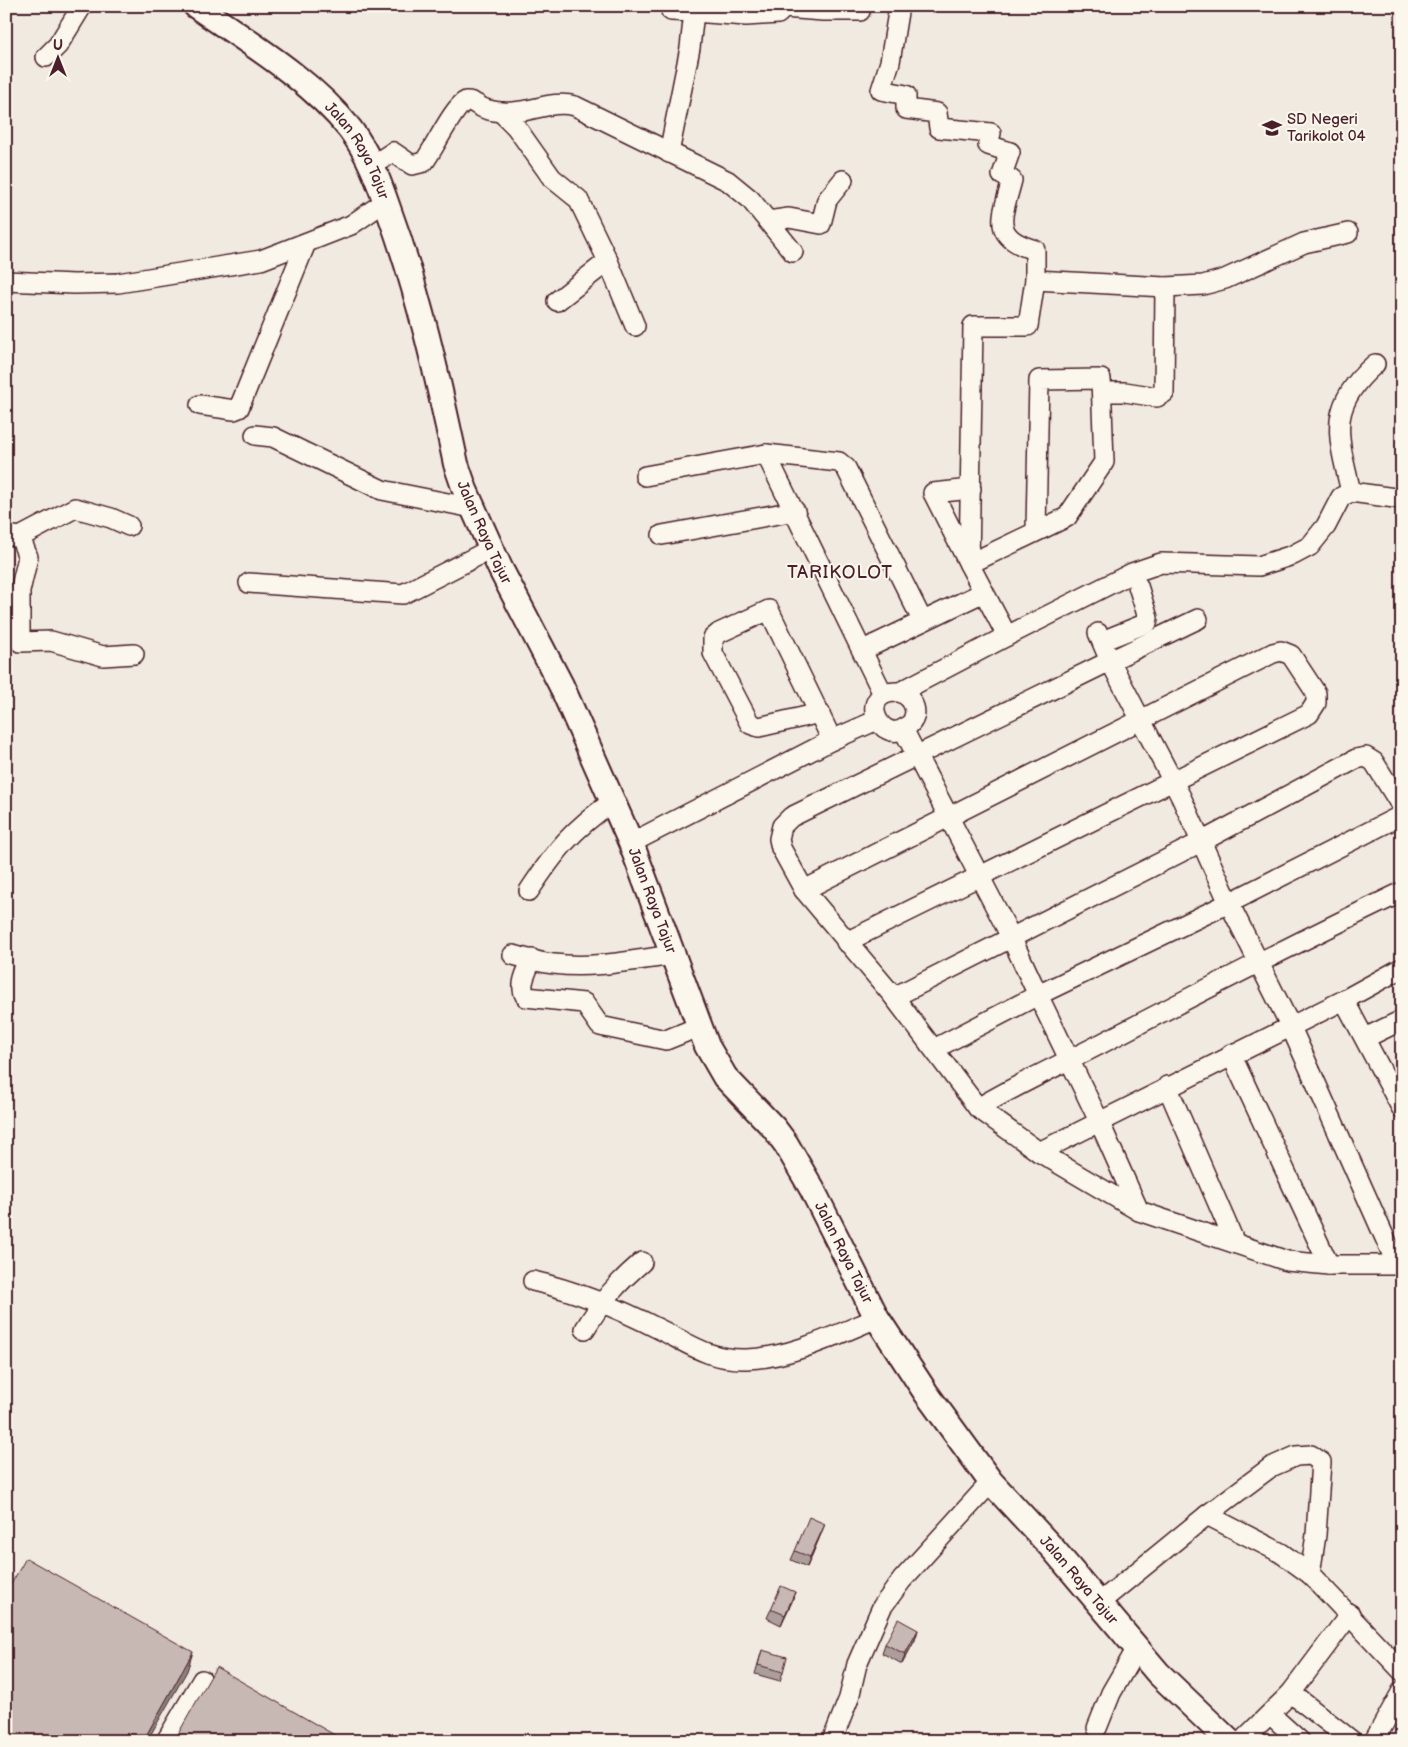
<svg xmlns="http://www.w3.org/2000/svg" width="1408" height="1747" font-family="'Balsamiq Sans',sans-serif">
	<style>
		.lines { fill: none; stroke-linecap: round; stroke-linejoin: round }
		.minor-casing { stroke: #4a1f2b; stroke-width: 22 }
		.major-casing { stroke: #4a1f2b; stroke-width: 28 }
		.minor { stroke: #fbf7ec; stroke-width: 19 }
		.major { stroke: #fbf7ec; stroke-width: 24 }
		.wall { fill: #ac9e9a; stroke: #4a1f2b }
		.shaded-wall { fill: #8c817d; stroke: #4a1f2b }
		.building { fill: #c8b8b3; stroke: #4a1f2b }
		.labels { text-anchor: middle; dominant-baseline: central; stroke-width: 4; stroke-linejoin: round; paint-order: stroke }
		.poi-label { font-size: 15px; fill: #4a1f2b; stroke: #fbf7ec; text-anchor: start }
		.street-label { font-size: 15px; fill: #4a1f2b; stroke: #fbf7ec }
		.quarter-label { font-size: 18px; letter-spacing: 1px; fill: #4a1f2b; stroke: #fbf7ec }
	</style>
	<rect width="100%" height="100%" fill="#f0eae0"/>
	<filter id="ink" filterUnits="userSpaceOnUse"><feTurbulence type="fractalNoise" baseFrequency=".02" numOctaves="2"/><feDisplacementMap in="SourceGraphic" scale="10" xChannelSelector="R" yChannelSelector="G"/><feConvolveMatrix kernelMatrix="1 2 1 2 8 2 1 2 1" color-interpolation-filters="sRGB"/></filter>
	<g filter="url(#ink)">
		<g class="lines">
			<defs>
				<g id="minor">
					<polyline points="671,6 671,11 694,12"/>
					<path d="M899,6L890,62L881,90L906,95V109L937,113L939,128L991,133L988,145L1010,152L1002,175L1012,180C1003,216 989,237 1035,250V280L1028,326H973L969,564L1007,636L900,692C854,689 880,749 908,726C921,715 914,698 900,692"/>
					<polyline points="46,57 58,45 82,6"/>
					<polyline points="501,112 516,127 552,178 578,199 608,261 635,326"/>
					<polyline points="669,153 690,48 694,12 746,16 778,14 784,8 823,11 860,11 860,6"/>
					<path d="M373,165L393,152L412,165L424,162C434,149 454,106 466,101C473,100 476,105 483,108C487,110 497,112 502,112C527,115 551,99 575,106L728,181L750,199L793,252"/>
					<polyline points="768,221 789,218 821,224 827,200 843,180"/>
					<polyline points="1035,280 1165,287 1203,285 1225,279 1304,243 1348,233"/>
					<polyline points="6,281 74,284 118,283 261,260 351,225 386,201"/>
					<polyline points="557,301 608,261"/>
					<polyline points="1102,392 1125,392 1157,397 1164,393 1165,287"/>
					<polyline points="200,405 234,410 239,408 306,243"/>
					<polyline points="255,435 273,437 382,490 473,508"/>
					<polyline points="766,454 883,694"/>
					<polyline points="645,476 766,454 839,462 846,468 922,620"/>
					<polyline points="971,489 933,493 969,564 1067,517 1104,462 1101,379 1039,380 1036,530"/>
					<path d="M1351,492C1338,436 1326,407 1375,364"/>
					<polyline points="6,535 20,537 75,508 111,518 129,526"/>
					<polyline points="662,535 795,511"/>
					<polyline points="20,537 28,557 20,591 20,642 51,641 103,656 134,654"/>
					<polyline points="249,583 403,594 491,549"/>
					<polyline points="1098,633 1110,661 1198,619"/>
					<polyline points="1007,636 1132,573 1161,563 1259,566 1293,555 1310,546 1326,526 1341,497 1351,492 1402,499"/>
					<polyline points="1102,641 1147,623 1148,618 1138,586"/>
					<polyline points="863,650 984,592"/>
					<polyline points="820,713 759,727 750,724 713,653 713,638 719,633 769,610 832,740"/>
					<polyline points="903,729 1011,937 1038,995 934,1049"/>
					<polyline points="631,843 832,740 877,720"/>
					<polyline points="804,890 1273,653 1281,651 1291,655 1316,693 1316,703 1309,714 846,942"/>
					<path d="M529,891C556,850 572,830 612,802"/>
					<path d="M1402,892C1304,939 1208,988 1112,1038C1067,1062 1021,1082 978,1108L1039,1152L1139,1211L1287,1261L1329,1265H1402"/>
					<path d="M513,955C526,958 540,963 554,964C593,969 634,960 673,955"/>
					<path d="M532,959C527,971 518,986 526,997L584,1003L600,1026L666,1040L698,1027"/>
					<polyline points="894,997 1201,842 1356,759 1366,757 1374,762 1402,807"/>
					<polyline points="1344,1000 1402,1109"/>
					<polyline points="1365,1038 1402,1020"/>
					<polyline points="1231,1054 1329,1265"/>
					<polyline points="1167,1086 1235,1243"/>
					<polyline points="978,1108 894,997 804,890 781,848 779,839 782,826 791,817 1110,661 1181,797 1229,903 1290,1025 1397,1265"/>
					<polyline points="1039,1152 1344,1000 1402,968"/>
					<polyline points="1139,1211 1099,1121 1038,995 1229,903 1402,815"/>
					<path d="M533,1281C577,1291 620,1309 661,1330C691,1345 710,1360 746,1359C790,1358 838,1334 877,1318"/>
					<path d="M585,1329C602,1301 616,1284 642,1262"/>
					<polyline points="1207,1515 1281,1553 1310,1574 1402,1671"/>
					<polyline points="1099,1603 1207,1515 1271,1467 1296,1456 1311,1455 1321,1462 1316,1535 1310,1574"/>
					<polyline points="1291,1693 1352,1741"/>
					<polyline points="1270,1714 1300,1741"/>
					<polyline points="1097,1728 1111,1693 1137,1648"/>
					<polyline points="166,1741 202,1680"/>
					<polyline points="832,1741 849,1698 857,1664 882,1607 902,1580 991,1482"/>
					<polyline points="1242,1741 1291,1693 1350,1614"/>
					<polyline points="1374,1741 1402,1691"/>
				</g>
				<g id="major">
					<path id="s1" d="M196,6C249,43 309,78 350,129C369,154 379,182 389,211C419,293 438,379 456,464L465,490L500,568L561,685L631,843L707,1046L725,1077L774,1128L786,1144L812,1189L877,1318L926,1393L991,1482L1054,1550L1158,1673L1229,1741"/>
				</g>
			</defs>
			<!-- minor casing -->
			<use href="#minor" class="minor-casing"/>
			<!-- major casing -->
			<use href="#major" class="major-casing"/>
			<!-- minor -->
			<use href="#minor" class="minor"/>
			<!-- major -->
			<use href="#major" class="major"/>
		</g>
		<!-- wall -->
		<g class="wall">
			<polygon points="821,1534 807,1567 791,1560 795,1551"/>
			<polygon points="795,1592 781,1625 767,1618 771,1609"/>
			<polygon points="918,1630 915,1640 902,1664 882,1653 885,1644"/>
			<polygon points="762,1650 783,1672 780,1681 755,1674"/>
		</g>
		<!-- shaded-wall -->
		<g class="shaded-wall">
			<polygon points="825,1524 821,1534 807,1567 810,1557"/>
			<polygon points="795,1592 792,1602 781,1625 785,1615"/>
			<polygon points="918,1630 915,1640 902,1664 905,1654"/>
			<polygon points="193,1652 187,1671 147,1741 143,1741"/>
		</g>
		<!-- building -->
		<g class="building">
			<polygon points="809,1517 825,1524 810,1557 795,1551"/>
			<polygon points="26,1558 193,1652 143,1741 6,1741 6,1593"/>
			<polygon points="781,1586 795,1592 785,1615 771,1609"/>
			<polygon points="898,1619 918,1630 905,1654 885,1644"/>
			<polygon points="762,1650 787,1657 783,1672 758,1665"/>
			<polygon points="216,1667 345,1741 174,1741"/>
		</g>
	</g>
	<!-- icons -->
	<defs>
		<symbol id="school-bare" viewBox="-9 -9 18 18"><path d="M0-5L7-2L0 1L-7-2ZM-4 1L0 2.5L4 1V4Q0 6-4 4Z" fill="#4a1f2b" stroke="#fbf7ec" stroke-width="2.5" paint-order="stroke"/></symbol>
	</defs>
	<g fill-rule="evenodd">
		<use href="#school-bare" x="1258" y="114" width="28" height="28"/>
	</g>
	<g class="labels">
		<!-- poi labels -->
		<g class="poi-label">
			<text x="1287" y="119">SD Negeri<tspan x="1287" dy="17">Tarikolot 04</tspan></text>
		</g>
		<!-- street labels -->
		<g class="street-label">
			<text stroke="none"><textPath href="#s1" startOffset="220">Jalan Raya Tajur</textPath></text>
			<text stroke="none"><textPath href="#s1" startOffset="625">Jalan Raya Tajur</textPath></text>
			<text stroke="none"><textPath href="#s1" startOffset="1030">Jalan Raya Tajur</textPath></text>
			<text stroke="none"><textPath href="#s1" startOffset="1435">Jalan Raya Tajur</textPath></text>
			<text stroke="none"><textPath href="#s1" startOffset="1840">Jalan Raya Tajur</textPath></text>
		</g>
		<!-- quarter labels -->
		<g class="quarter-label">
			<text x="840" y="572">TARIKOLOT</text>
		</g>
	</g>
	<!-- margin -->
	<rect width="1408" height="1747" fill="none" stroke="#fbf7ec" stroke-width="25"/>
	<rect x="12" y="12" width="1383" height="1722" fill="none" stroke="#4a1f2b" stroke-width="2" filter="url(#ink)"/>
	<!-- north arrow -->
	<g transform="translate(58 58)" stroke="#fbf7ec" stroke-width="4" paint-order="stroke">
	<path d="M0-4L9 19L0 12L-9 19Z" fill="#4a1f2b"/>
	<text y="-8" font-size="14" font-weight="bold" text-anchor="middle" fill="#4a1f2b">U</text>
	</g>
</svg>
